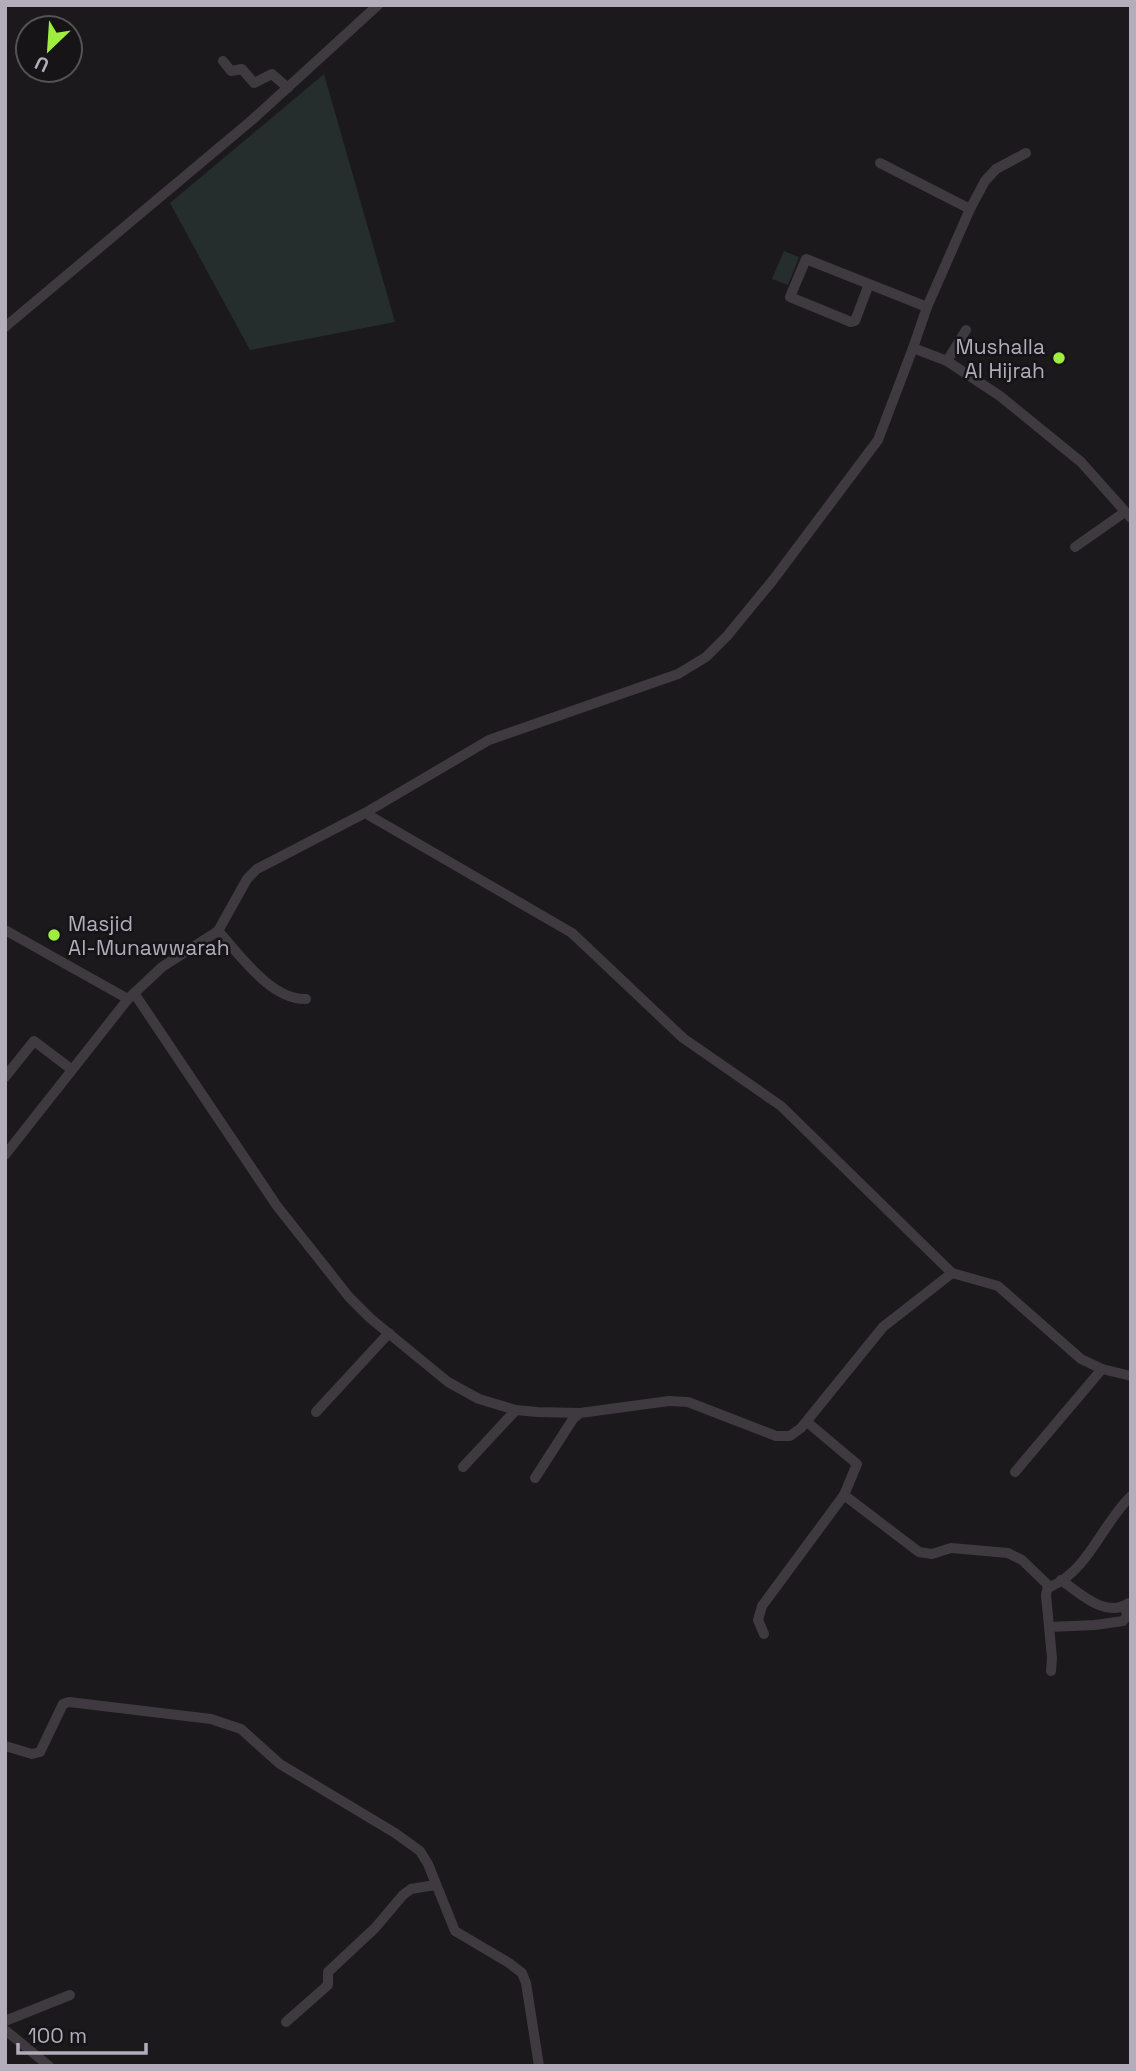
<svg xmlns="http://www.w3.org/2000/svg" width="1136" height="2071" font-family="'Space Grotesk',sans-serif">
	<style>
		.green { fill: #252e2d }
		.lines { fill: none; stroke-linecap: round; stroke-linejoin: round }
		.minor { stroke: #3e3a40; stroke-width: 10 }
		.poi-dot { fill: #9fee3f; stroke: #161416; stroke-width: 2.5 }
		.labels { text-anchor: middle; dominant-baseline: central; stroke-width: 5; stroke-linejoin: round; paint-order: stroke }
		.poi-label { font-size: 21px; fill: #b3acbb; stroke: #161416; text-anchor: end }
	</style>
	<rect width="100%" height="100%" fill="#1b191b"/>
	<!-- green -->
	<g class="green">
		<polygon points="324,74 395,322 250,350 170,203"/>
		<polygon points="784,251 799,257 788,285 772,279"/>
	</g>
	<g class="lines">
		<!-- minor -->
		<g class="minor">
			<polyline points="223,61 231,71 242,69 254,83 272,74 288,88"/>
			<polyline points="880,163 970,209"/>
			<polyline points="869,284 806,259 790,297 851,322 855,321 869,284 927,307"/>
			<polyline points="5,327 252,120 378,5"/>
			<polyline points="913,348 927,307 970,209 985,181 996,169 1026,153"/>
			<polyline points="947,361 966,330"/>
			<polyline points="1075,547 1125,512"/>
			<polyline points="365,813 572,933 683,1038 781,1106 952,1273"/>
			<polyline points="5,930 128,999"/>
			<path d="M218,931C240,955 271,1000 306,999"/>
			<polyline points="134,993 277,1206 349,1297 370,1318 448,1382 479,1399 516,1410 537,1412 580,1413 669,1401 688,1402 776,1436 790,1436 801,1428 883,1327 952,1273 998,1286 1081,1359 1102,1369 1131,1376"/>
			<polyline points="5,1077 34,1041 71,1069"/>
			<polyline points="5,1155 128,999 162,967 218,931 247,879 257,869 365,813 489,740 678,674 706,657 727,636 773,580 878,440 913,348 947,361 1000,396 1081,462 1131,518"/>
			<polyline points="316,1412 389,1333"/>
			<path d="M807,1422L857,1464L844,1495L919,1552L932,1554L951,1548L1008,1553L1022,1560L1050,1587C1090,1569 1101,1525 1131,1496"/>
			<polyline points="463,1467 516,1410"/>
			<polyline points="1015,1472 1102,1369"/>
			<polyline points="535,1478 573,1419 580,1413"/>
			<path d="M1061,1580C1080,1593 1105,1619 1129,1603"/>
			<polyline points="1048,1586 1046,1595 1052,1658 1051,1671"/>
			<polyline points="1049,1627 1095,1625 1123,1621 1127,1616 1125,1606"/>
			<polyline points="764,1634 758,1620 762,1606 844,1495"/>
			<polyline points="5,1746 32,1754 40,1752 63,1704 69,1702 211,1719 241,1729 280,1764 395,1833 420,1851 428,1864 455,1931 509,1963 522,1973 526,1983 539,2066"/>
			<polyline points="5,2021 70,1995"/>
			<polyline points="286,2022 328,1985 328,1972 375,1928 403,1895 411,1889 435,1885"/>
			<polyline points="5,2030 49,2066"/>
		</g>
	</g>
	<!-- markers -->
	<g class="poi-dot">
		<circle cx="1059" cy="358" r="7"/>
		<circle cx="54" cy="935" r="7"/>
	</g>
	<g class="labels">
		<!-- poi labels -->
		<g class="poi-label">
			<text x="1045" y="346">Mushalla<tspan x="1045" dy="24">Al Hijrah</tspan></text>
			<text x="68" y="923" text-anchor="start">Masjid<tspan x="68" dy="24">Al-Munawwarah</tspan></text>
		</g>
	</g>
	<!-- border -->
	<rect width="1136" height="2071" fill="none" stroke="#b3acbb" stroke-width="14"/>
	<!-- north arrow -->
	<g transform="translate(49 49) rotate(205)"><circle r="33" fill="#161416" stroke="#555158" stroke-width="2"/>
	<path d="M0-5L12 26L0 18L-12 26Z" fill="#9fee3f"/>
	<text y="-10" font-size="19" font-weight="bold" text-anchor="middle" fill="#b3acbb">U</text>
	</g>
	<!-- scale -->
	<path d="M18 2043v10h128v-10" fill="none" stroke="#b3acbb" stroke-width="3.5"/>
	<text x="28" y="2043" font-size="21" fill="#b3acbb" stroke="#161416" stroke-width="5" paint-order="stroke">100 m</text>
</svg>
